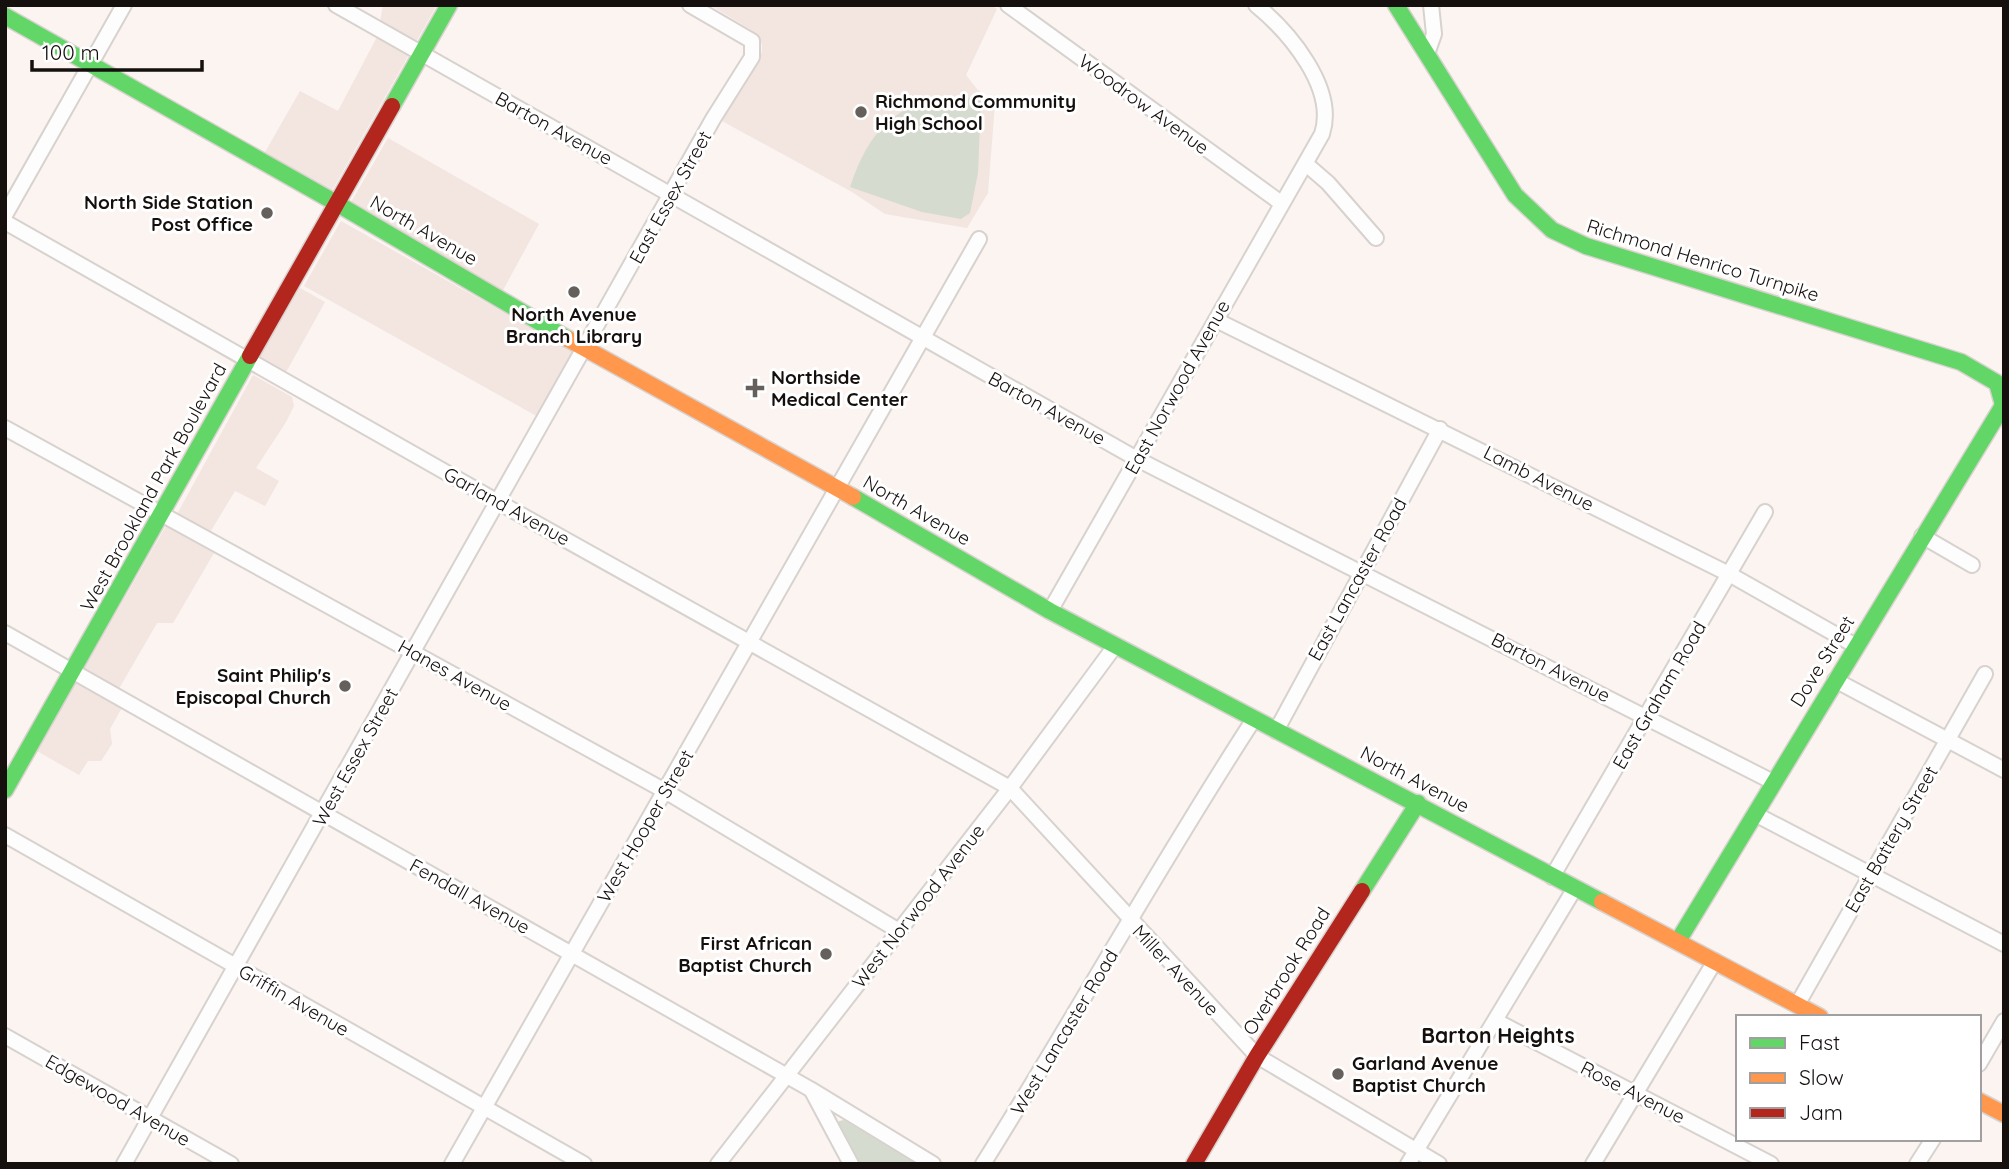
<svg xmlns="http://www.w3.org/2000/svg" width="2009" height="1169" font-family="Quicksand,sans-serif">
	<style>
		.built { fill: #f3e5e0 }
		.park { fill: #d5dbce }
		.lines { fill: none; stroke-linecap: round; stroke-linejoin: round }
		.street-casing { stroke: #d8d2cf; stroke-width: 18 }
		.fast-casing { stroke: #d8d2cf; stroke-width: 19 }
		.slow-casing { stroke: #d8d2cf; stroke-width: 19 }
		.jam-casing { stroke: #d8d2cf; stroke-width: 19 }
		.street { stroke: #fefdfd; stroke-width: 14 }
		.fast { stroke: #63d668; stroke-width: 16 }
		.slow { stroke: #ff974d; stroke-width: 16 }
		.jam { stroke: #b3261e; stroke-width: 16 }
		.poi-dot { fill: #66605d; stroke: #fff; stroke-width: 2.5 }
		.labels { text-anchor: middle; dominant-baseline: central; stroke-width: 6; stroke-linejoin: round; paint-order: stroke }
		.poi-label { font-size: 19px; font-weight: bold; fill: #15100e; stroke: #fff; text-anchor: start }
		.street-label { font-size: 19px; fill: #15100e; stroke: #fff }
		.neighbourhood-label { font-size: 21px; font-weight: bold; fill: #15100e; stroke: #fff }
	</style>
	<rect width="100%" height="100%" fill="#fbf4f1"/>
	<!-- built -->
	<g class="built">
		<polygon points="383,5 437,5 330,194 264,154 300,91 338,111 378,35"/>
		<polygon points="710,5 991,5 997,9 966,75 977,89 995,103 988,193 967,228 885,214 852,192 722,121 762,52 762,44 753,31"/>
		<polygon points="388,138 539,224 502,292 350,204"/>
		<polygon points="341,221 576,353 540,418 304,286"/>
		<polygon points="300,288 325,302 285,374 259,357"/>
		<polygon points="253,375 292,397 294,406 286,422 256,468 279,481 265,506 235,491 209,534 176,516"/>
		<polygon points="166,526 214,553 173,623 157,623 113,699 124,704 110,729 112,744 101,761 88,761 79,775 37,751"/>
	</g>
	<!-- park -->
	<g class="park">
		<path d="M957,97L981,99L978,173L970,213L961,219L922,212L850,187C868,132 896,100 957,97Z"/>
		<polygon points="844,1120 917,1164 858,1164 837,1125 839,1121"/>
	</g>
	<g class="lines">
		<defs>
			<g id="street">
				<polyline points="336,5 1137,459 1773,782"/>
				<polyline points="1008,5 1281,203"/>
				<polyline points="1427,54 1434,34 1431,5"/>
				<polyline points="1306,164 1328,183 1376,238"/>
				<polyline points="5,215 124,5"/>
				<polyline points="5,222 498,502 1010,788 1257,1056 1439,1164"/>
				<polyline points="1216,320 1729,574 1856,646"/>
				<polyline points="5,428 665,791 899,931"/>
				<polyline points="1922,536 1972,565"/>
				<path d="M1050,611L1322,134C1337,88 1289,32 1256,5"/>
				<polyline points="5,633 810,1089 933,1164"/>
				<polyline points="1835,680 2004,770"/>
				<polyline points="1276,731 1440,429"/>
				<polyline points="1755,814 2004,944"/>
				<polyline points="5,835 584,1164"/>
				<polyline points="1552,877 1765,512"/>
				<polyline points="1797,1005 1985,674"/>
				<polyline points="1496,1021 1771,1164"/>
				<polyline points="5,1036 231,1164"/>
				<polyline points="1979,1064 2004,1021"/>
				<polyline points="812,1091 851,1164"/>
				<polyline points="124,1164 713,119 752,57 752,41 690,5"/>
				<polyline points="452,1164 979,239"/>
				<polyline points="718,1164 1010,788 1115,646"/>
				<path d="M983,1164C1075,1017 1159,865 1254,719"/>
				<polyline points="1408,1164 1575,888"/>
				<polyline points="1593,1164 1715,961"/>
				<polyline points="1917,1164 1933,1139"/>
			</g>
			<g id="fast">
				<polyline points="1396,5 1515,195 1552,230 1586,246 1961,362 1997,383 2004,408"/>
				<polyline points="5,16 336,203 568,339"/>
				<polyline points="392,106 449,5"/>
				<polyline points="853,497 1050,611 1602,902"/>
				<polyline points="5,790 250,356"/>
				<polyline points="1362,891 1418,803"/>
				<polyline points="1678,941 2004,404"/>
			</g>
			<g id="slow">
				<polyline points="568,339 853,497"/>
				<polyline points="1602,902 1820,1017"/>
				<polyline points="1979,1101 2004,1114"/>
			</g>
			<g id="jam">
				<polyline points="250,356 392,106"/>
				<polyline points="1194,1164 1257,1056 1362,891"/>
			</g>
		</defs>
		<!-- street casing -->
		<use href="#street" class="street-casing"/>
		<!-- fast casing -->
		<use href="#fast" class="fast-casing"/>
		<!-- slow casing -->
		<use href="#slow" class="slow-casing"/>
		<!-- jam casing -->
		<use href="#jam" class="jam-casing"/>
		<!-- street -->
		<use href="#street" class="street"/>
		<!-- fast -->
		<use href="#fast" class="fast"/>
		<!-- slow -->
		<use href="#slow" class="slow"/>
		<!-- jam -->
		<use href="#jam" class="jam"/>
	</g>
	<!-- markers -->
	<g class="poi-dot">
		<circle cx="861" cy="112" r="7"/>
		<circle cx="267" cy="213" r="7"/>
		<circle cx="574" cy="292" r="7"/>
		<path d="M751.5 377.5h7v7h7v7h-7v7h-7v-7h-7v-7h7z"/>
		<circle cx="345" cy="686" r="7"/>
		<circle cx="826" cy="954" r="7"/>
		<circle cx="1338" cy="1074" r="7"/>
	</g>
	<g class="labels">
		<!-- poi labels -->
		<g class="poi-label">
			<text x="875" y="101">Richmond Community<tspan x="875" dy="22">High School</tspan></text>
			<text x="253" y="202" text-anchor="end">North Side Station<tspan x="253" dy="22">Post Office</tspan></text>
			<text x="574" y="314" text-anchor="middle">North Avenue<tspan x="574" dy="22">Branch Library</tspan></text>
			<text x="771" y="377">Northside<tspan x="771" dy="22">Medical Center</tspan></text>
			<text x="331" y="675" text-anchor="end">Saint Philip's<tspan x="331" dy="22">Episcopal Church</tspan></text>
			<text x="812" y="943" text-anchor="end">First African<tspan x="812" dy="22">Baptist Church</tspan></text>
			<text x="1352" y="1063">Garland Avenue<tspan x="1352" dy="22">Baptist Church</tspan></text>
		</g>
		<!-- street labels -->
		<g class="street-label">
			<text transform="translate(1144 104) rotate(36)">Woodrow Avenue</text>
			<text transform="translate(554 128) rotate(29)">Barton Avenue</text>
			<text transform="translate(670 197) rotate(-61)">East Essex Street</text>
			<text transform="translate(424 230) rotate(30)">North Avenue</text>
			<text transform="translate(1703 260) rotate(17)">Richmond Henrico Turnpike</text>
			<text transform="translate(1177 387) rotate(-61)">East Norwood Avenue</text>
			<text transform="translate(1047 408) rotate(29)">Barton Avenue</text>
			<text transform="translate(1539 478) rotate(27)">Lamb Avenue</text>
			<text transform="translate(153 487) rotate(-61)">West Brookland Park Boulevard</text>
			<text transform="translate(507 506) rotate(29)">Garland Avenue</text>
			<text transform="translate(917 510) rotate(30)">North Avenue</text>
			<text transform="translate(1357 579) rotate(-61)">East Lancaster Road</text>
			<text transform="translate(1822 661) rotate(-58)">Dove Street</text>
			<text transform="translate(1551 667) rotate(27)">Barton Avenue</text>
			<text transform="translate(455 675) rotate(29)">Hanes Avenue</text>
			<text transform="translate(1659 695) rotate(-60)">East Graham Road</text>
			<text transform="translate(355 757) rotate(-61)">West Essex Street</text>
			<text transform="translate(1415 779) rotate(28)">North Avenue</text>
			<text transform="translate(645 826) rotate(-60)">West Hooper Street</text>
			<text transform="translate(1891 839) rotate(-60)">East Battery Street</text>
			<text transform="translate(470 896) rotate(29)">Fendall Avenue</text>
			<text transform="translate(918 906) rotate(-52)">West Norwood Avenue</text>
			<text transform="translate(1176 970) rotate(47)">Miller Avenue</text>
			<text transform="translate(1286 971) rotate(-58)">Overbrook Road</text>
			<text transform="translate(294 1000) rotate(30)">Griffin Avenue</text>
			<text transform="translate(1064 1032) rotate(-59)">West Lancaster Road</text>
			<text transform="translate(1633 1092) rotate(27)">Rose Avenue</text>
			<text transform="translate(118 1100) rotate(30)">Edgewood Avenue</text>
		</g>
		<!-- neighbourhood labels -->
		<g class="neighbourhood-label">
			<text x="1498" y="1035">Barton Heights</text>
		</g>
	</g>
	<!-- border -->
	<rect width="2009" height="1169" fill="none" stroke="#15100e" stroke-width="14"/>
	<!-- legend -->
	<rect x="1736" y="1015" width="245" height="126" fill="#ffffff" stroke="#a19f9f" stroke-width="2"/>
	<rect x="1750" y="1038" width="35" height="10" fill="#63d668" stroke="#a19f9f" stroke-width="2"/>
	<text x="1799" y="1050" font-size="21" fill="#15100e">Fast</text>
	<rect x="1750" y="1073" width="35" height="10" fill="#ff974d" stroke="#a19f9f" stroke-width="2"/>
	<text x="1799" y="1085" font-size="21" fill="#15100e">Slow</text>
	<rect x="1750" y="1108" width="35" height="10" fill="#b3261e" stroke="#a19f9f" stroke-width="2"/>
	<text x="1799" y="1120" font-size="21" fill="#15100e">Jam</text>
	<!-- scale -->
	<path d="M32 60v10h170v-10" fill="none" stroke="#15100e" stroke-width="3.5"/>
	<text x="42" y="60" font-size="21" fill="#15100e" stroke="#ffffff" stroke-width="5" paint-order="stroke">100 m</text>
</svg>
